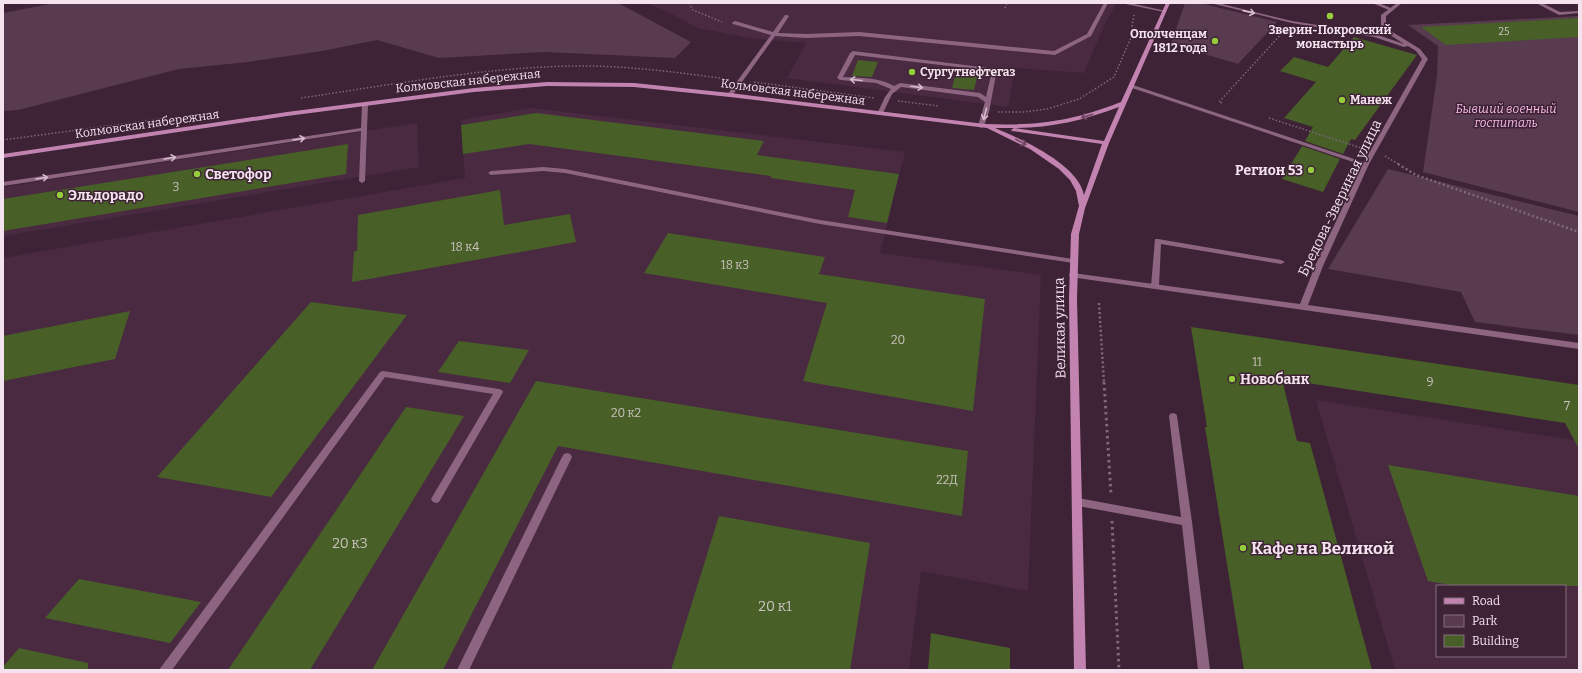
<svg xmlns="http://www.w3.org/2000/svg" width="1582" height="673" font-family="Bitter,serif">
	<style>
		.built { fill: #492a41; fill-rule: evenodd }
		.green { fill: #583b4f }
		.building { fill: #485f28 }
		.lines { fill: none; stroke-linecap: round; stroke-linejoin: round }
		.path-far2 { stroke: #7f6878; stroke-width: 1.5; stroke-dasharray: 1.5 2; stroke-linecap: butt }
		.path-far1 { stroke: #7f6878; stroke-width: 2.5; stroke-dasharray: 2 2.5; stroke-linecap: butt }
		.path { stroke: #7f6878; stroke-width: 3; stroke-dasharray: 2.5 3.5; stroke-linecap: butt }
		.service { fill: #8d6581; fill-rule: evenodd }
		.minor { fill: #8d6581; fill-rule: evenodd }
		.secondary { fill: #c383b0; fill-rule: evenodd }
		.oneway { stroke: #d5bccd }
		.oneway2 { stroke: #6c4560 }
		.poi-dot { fill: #95cc3b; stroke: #3d2335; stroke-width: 1.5 }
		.labels { text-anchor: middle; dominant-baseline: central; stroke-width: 3; stroke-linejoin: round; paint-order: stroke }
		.far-number-label { font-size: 10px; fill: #c9c1bc }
		.far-poi-label { font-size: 12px; font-weight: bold; fill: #f4e2ee; stroke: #3d2335; text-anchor: start }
		.far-street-label { font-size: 12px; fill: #f4e2ee; stroke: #3d2335 }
		.far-park-label { font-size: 12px; font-style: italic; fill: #f8b9e5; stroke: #3d2335 }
		.number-label { font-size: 12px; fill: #c9c1bc }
		.poi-label { font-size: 14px; font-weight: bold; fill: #f4e2ee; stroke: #3d2335; text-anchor: start }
		.street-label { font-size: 14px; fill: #f4e2ee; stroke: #3d2335 }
		.near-number-label { font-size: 14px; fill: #c9c1bc }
		.near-poi-label { font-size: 17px; font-weight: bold; fill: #f4e2ee; stroke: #3d2335; text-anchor: start }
	</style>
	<rect width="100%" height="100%" fill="#3d2335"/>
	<!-- built -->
	<g class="built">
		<polygon points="647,3 1117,3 1105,23 1084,73 1015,68 1008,107 787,78 806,43 749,38 697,28 666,11"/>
		<polygon points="532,108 905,152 880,253 1041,275 1028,591 921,571 909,670 3,670 3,258 465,178 461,120"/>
		<polygon points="417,123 419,167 3,236 3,187"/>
		<path d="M1316,400L1579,441V670H1395ZM1437,586H1565V656H1437Z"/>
	</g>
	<!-- green -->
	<g class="green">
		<polygon points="55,3 618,3 691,42 675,58 545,52 439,58 377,40 322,51 248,62 179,69 18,110 3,111 3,13"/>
		<polygon points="1185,3 1200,3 1277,22 1238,64 1171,44"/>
		<polygon points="1579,16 1579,212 1423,172 1437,76 1438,46 1408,25"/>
		<polygon points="1388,169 1579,216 1579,335 1475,322 1461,292 1328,269"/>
	</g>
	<!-- building -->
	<g class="building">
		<polygon points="1579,18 1579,37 1446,45 1421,27"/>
		<polygon points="1354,37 1417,55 1355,140 1351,139 1343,154 1305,141 1313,127 1284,118 1316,82 1280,71 1294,57 1328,67"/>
		<polygon points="858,60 878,62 872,77 852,76"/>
		<polygon points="956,72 978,74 974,90 952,88"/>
		<polygon points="536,113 764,141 757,155 899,174 887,223 848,217 855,190 771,178 771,176 529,144 463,154 461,125"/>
		<polygon points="348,144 346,174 3,231 3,199"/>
		<polygon points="1302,146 1340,159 1323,192 1282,179"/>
		<polygon points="500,190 504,225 570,214 576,242 352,282 354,251 357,251 358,215"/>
		<polygon points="668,233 825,257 819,274 985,299 973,411 803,381 827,303 644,273"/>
		<polygon points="311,302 407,315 271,497 157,477"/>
		<polygon points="130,311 115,359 3,381 3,336"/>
		<polygon points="1191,327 1579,385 1579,449 1565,423 1282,379 1297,441 1310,443 1372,670 1244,670 1205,427 1207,427"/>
		<polygon points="459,341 529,350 510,383 438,372"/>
		<polygon points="536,381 968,451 962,516 558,446 443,670 372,670"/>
		<polygon points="406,407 464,416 310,670 228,670"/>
		<polygon points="1388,465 1579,496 1579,586 1456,586 1428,581"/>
		<polygon points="719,516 870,543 850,670 671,670"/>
		<polygon points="79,579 201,602 170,643 45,618"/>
		<polygon points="931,633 1010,648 1010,670 928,670"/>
		<polygon points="19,648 88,663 88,670 3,670 3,667"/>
	</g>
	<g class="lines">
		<!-- path-far2 -->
		<g class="path-far2">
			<polyline points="689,3 693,10 722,22"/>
			<polyline points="1005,8 1007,3"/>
			<polyline points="754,82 874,98"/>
			<path d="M301,98C390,85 479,68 570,66C622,65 675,72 727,79"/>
			<polyline points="898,101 939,106"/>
			<polyline points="1222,103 1219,102 1284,31"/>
			<polyline points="998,112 1024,112 1047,109 1079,99 1114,77 1133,33 1132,26 1134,15"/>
			<polyline points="1269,118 1361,148"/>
			<polyline points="3,140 167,118"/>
			<polyline points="1385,156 1400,165"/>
		</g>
		<!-- path-far1 -->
		<g class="path-far1">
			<polyline points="1398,164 1416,175 1579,232"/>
			<polyline points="1099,303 1104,383"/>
		</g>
		<!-- path -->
		<g class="path">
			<polyline points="1104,382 1111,494"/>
			<polyline points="1112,521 1119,670"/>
		</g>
		<!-- service -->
		<g class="service">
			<polygon points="1104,3 1108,3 1091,36 1055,55 859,36 806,38 775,36 732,96 727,95 771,35 733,24 732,23 735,21 773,32 785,15 787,15 789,16 778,33 806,34 859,32 1054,51 1087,34"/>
			<polygon points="1121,3 1130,3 1166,11 1164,12"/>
			<polygon points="1372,3 1379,3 1393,9 1389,10"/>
			<polygon points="1536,3 1542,3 1560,12 1579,11 1579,13 1559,15"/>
			<path d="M853,51L997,69L989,112L984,126L981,128L978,126L985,102L978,97L901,87L892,94L882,115H878L877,114L885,97L891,89L876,83L840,80L837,78L850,53ZM855,55L992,71L986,97L980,93L900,83L894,86C879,77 860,78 843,77Z"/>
			<polygon points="1129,85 1133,85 1369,164 1365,171 1361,171 1360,170 1362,165 1129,87"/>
			<polygon points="365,102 368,104 365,181 362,183 359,181 361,131 3,186 3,182 361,128 362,104"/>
			<polygon points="543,167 565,169 820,220 1073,259 1077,261 1073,263 820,224 565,173 543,171 491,175 488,173 491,171"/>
			<polygon points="1155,239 1158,239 1281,260 1285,262 1281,264 1161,244 1159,286 1155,288 1151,286"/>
			<polygon points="383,371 499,389 502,390 503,392 439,502 436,503 433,502 431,499 493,394 385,377 172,670 159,670 380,372"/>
			<polygon points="1173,413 1176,414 1177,416 1192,522 1210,670 1198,670 1182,525 1078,506 1075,505 1073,502 1075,499 1078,498 1181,517 1169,416 1170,414"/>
			<polygon points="567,453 570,454 572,457 469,670 457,670 562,457 564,454"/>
		</g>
		<!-- minor -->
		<polygon class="minor" points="1210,3 1218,3 1292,21 1375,34 1404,44 1384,31 1380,34 1377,32 1381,29 1381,15 1397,3 1402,3 1386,16 1386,28 1420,49 1428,59 1369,164 1323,266 1308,305 1579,343 1579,349 1070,277 1069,275 1070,273 1073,273 1300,304 1315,266 1363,164 1422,59 1416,51 1408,46 1404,47 1374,37 1292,23"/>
		<!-- secondary -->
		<path class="secondary" d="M1166,3H1170L1109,143L1085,208L1079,234L1077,299L1086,670H1074L1069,299L1071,234L1079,206L1076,191L1070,180L1059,169L1030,149L987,128L730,97L634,87L547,86L474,92L287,116L3,158V154L287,112L474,88L547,82L634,83L730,93L985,124C1038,126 1072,121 1121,102ZM1119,107L1104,141L1014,128C1051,128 1085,120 1119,107ZM995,128H1014L1011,130L1012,131L1102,144L1084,195C1078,164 1021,139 995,128Z"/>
	</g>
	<!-- one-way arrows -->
	<defs><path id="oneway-shaft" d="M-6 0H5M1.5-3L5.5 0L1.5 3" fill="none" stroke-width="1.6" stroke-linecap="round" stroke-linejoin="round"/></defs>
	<g class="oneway">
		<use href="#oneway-shaft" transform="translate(1249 12) rotate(13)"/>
		<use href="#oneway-shaft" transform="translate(856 80) rotate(-175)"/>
		<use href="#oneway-shaft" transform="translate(917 87) rotate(7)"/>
		<use href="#oneway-shaft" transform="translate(985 114) rotate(104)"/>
		<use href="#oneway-shaft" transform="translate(299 139) rotate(-9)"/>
		<use href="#oneway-shaft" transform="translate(170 158) rotate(-9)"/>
		<use href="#oneway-shaft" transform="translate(42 178) rotate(-9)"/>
	</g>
	<g class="oneway2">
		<use href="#oneway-shaft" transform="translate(1087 116) rotate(163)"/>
		<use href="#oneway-shaft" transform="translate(1021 142) rotate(28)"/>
	</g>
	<!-- markers -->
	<g class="poi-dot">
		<circle cx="1330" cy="16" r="4"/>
		<circle cx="1215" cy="41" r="4"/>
		<circle cx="912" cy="72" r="4"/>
		<circle cx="1342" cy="100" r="4"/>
		<circle cx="1311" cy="170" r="4"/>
		<circle cx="197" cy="174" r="4"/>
		<circle cx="60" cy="195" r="4"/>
		<circle cx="1232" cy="379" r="4"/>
		<circle cx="1243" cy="548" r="4"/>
	</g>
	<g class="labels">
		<!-- far-number labels -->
		<g class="far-number-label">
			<text x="1504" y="32">25</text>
		</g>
		<!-- far-poi labels -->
		<g class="far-poi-label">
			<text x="1330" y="30" text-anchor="middle">Зверин-Покровский<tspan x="1330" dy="14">монастырь</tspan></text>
			<text x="1207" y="34" text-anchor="end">Ополченцам<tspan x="1207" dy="14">1812 года</tspan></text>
			<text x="920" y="72">Сургутнефтегаз</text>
			<text x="1350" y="100">Манеж</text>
		</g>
		<!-- far-street labels -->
		<g class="far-street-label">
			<text transform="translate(468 81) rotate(-6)">Колмовская набережная</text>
			<text transform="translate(793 92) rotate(7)">Колмовская набережная</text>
			<text transform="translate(147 124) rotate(-8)">Колмовская набережная</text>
		</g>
		<!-- far-park labels -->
		<g class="far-park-label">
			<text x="1506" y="109">Бывший военный<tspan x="1506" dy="14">госпиталь</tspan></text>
		</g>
		<!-- number labels -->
		<g class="number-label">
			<text x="176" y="187">3</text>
			<text x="465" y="247">18 к4</text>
			<text x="735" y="265">18 к3</text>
			<text x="898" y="340">20</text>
			<text x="1257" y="362">11</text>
			<text x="1430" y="382">9</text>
			<text x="1567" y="406">7</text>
			<text x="626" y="413">20 к2</text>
			<text x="947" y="480">22Д</text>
		</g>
		<!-- poi labels -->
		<g class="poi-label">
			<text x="1303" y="170" text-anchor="end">Регион 53</text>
			<text x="205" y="174">Светофор</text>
			<text x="68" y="195">Эльдорадо</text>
			<text x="1240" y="379">Новобанк</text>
		</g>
		<!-- street labels -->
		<g class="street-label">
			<text transform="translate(1340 198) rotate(-64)">Бредова-Звериная улица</text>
			<text transform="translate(1060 328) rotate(-91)">Великая улица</text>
		</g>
		<!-- near-number labels -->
		<g class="near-number-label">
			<text x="350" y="543">20 к3</text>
			<text x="775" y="606">20 к1</text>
		</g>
		<!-- near-poi labels -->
		<g class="near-poi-label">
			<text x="1251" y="548">Кафе на Великой</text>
		</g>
	</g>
	<!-- border -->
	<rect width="1582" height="673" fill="none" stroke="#f4e2ee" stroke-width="8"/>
	<!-- legend -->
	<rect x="1436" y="585" width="130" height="72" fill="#3d2335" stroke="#866f7f"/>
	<rect x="1444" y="598" width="20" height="6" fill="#c383b0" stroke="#866f7f"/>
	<text x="1472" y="605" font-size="12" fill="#f4e2ee">Road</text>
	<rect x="1444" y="615" width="20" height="12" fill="#583b4f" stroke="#866f7f"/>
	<text x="1472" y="625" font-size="12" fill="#f4e2ee">Park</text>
	<rect x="1444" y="635" width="20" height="12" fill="#485f28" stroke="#866f7f"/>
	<text x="1472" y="645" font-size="12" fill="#f4e2ee">Building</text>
</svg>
